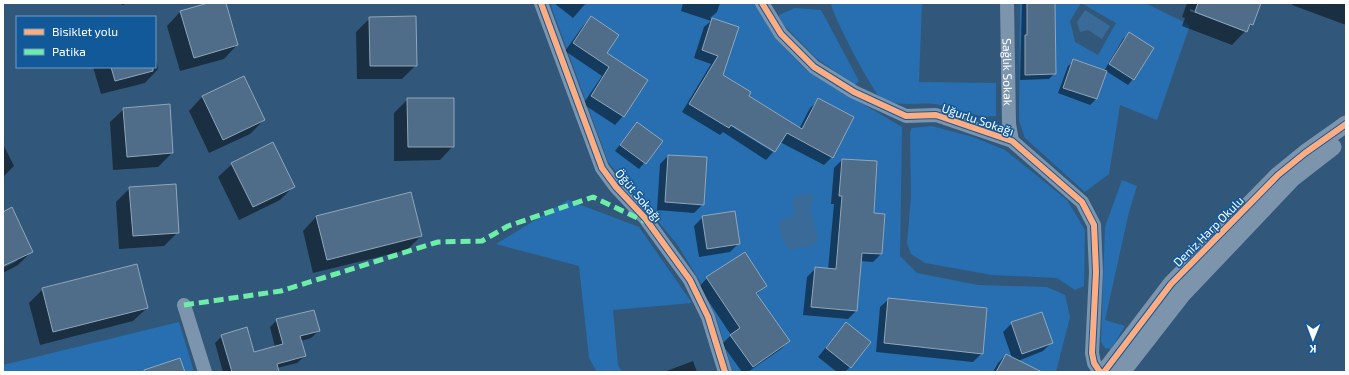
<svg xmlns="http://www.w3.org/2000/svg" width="1349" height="375" font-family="'Exo 2',sans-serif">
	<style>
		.green { fill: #276fb0; fill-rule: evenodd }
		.water { fill: #396a98 }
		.shadow { fill: #0007; fill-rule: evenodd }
		.building { fill: #4f6d89; stroke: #90a6ba }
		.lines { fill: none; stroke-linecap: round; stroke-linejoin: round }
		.minor { stroke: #7c95ad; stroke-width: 14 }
		.tertiary { stroke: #7c95ad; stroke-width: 17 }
		.quiet { stroke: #6deda7; stroke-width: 5; stroke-dasharray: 10 5; stroke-linecap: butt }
		.cycleway-casing { stroke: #12599a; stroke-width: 8 }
		.cycleway { stroke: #ffac80; stroke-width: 6 }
		.labels { text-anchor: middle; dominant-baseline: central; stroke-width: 3; stroke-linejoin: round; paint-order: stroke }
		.street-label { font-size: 12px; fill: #fff; stroke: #12599a }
	</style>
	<rect width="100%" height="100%" fill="#31587b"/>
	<!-- green -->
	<g class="green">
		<polygon points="550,3 757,3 776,39 806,70 902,127 900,256 917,273 978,285 1047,287 1065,295 1070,317 1056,372 733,372 717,320 699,280 677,244 608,162"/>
		<path d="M831,3H922L919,82L996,83V116C974,119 955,106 934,104C917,102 894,108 880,97C872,90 831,13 831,3Z"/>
		<path d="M1020,3H1145L1190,25L1157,120L1120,105L1109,174L1085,192L1025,138L1019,121ZM1081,3L1116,23L1098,55L1075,42L1070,21Z"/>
		<polygon points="795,8 821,10 859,81 855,85 816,58 779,20 779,15"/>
		<polygon points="932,126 973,137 1005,150 1067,200 1085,230 1084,286 1075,290 1057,278 992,275 925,263 911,254 907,243 911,197 910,132 912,128"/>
		<polygon points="1122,180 1137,186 1129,212 1105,320 1125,326 1111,349 1105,348 1101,342 1105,227"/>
		<polygon points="568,200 639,227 692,303 613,310 618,365 622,372 597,372 589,358 579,266 496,244"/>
		<polygon points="179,322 194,372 118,372 117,371 3,372 3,365"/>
	</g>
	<!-- water -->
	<g class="water">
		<polygon points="1085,10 1110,26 1102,39 1088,30 1080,32 1077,22"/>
		<polygon points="802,194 814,195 810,210 818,236 817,242 811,246 789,250 782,238 778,224 787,218 792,217 794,211 792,199"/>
	</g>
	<!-- shadow -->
	<g class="shadow">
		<polygon points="121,3 130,3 122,5"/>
		<polygon points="211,3 225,3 237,45 224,59 180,71 167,26 180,12"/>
		<polygon points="554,3 586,3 573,18"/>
		<polygon points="683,3 720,3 717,12 710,18 738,27 722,76 747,96 799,129 810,108 819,100 832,157 824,165 780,142 774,152 774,150 727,121 726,123 773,152 766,160 723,132 720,135 682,112 711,64 694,58 704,27 711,21 681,11"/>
		<polygon points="1022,3 1054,3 1055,73 1049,79 1020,80"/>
		<path d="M1187,3H1260L1252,24L1232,45L1182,26L1185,18L1182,17ZM1190,9L1243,29V31L1190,11Z"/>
		<polygon points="1293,3 1346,3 1346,25 1292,5"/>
		<polygon points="370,18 416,65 402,79 357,79 356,32"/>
		<polygon points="591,18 605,53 623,116 615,125 583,104 602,76 565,51 583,26"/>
		<polygon points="1129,34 1133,79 1128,85 1106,71 1096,99 1090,105 1058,93 1068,66 1074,61 1104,71 1123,39"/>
		<polygon points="155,56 158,69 145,83 101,94 93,67 155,67"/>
		<polygon points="243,77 264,120 250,134 209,153 189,111 202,97"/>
		<polygon points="408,99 453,146 440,160 394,161 394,113"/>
		<polygon points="124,109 172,153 158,167 113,170 110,122"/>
		<polygon points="632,129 662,142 639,169 615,151"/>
		<polygon points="3,144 14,166 3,177"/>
		<polygon points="668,156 703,204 694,213 657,210 660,164"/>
		<polygon points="842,160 873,214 881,254 873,262 860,261 856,311 848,319 803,315 807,277 815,269 828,270 834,204 831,204 834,168"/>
		<polygon points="232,164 294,186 280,200 239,220 218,177"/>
		<polygon points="130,188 178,232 164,246 119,249 116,202"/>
		<polygon points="3,213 32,251 18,265 3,273 3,268 17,261 17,258 3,265"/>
		<polygon points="316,217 421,236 407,250 313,273 303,231"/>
		<polygon points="703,217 739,243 730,252 699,257 694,226"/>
		<polygon points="707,278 766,285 756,295 789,341 781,349 748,372 742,372 722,344 731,335 699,287"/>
		<polygon points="43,289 147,308 133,321 40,345 29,303"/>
		<polygon points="889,299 982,353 973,362 876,352 880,307"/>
		<polygon points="277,320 319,331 311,338 301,341 305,356 297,363 277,368 277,372 223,372 215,343 222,336 253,353 275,347 270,327"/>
		<polygon points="846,323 850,367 845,372 837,372 818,357"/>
		<polygon points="1012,323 1051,343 1043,351 1018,361 1037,372 993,372 998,363 1006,355 1012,358 1003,332"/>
		<polygon points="693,361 697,372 664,372"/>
	</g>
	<!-- building -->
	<g class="building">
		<polygon points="208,3 226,3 238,45 194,58 180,11"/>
		<polygon points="1027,3 1055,3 1056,74 1025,75 1025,35 1027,35"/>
		<polygon points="1198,3 1261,3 1253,25 1250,24 1247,32 1195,12"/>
		<polygon points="416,16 417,66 370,66 369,17"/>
		<polygon points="591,16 619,35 607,53 648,80 624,117 591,96 609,67 573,43"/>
		<polygon points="712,18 739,27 723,75 751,92 749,96 802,129 818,98 854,117 833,158 787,133 775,152 731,125 729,128 689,104 718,56 702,50"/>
		<polygon points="1129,32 1154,48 1134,80 1109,64"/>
		<polygon points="1073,59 1107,71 1097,99 1063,88"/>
		<polygon points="111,67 153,67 153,71 115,81"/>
		<polygon points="244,76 265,120 223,140 202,96"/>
		<polygon points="407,98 454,98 454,147 408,147"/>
		<polygon points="170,104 173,153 127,157 123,108"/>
		<polygon points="637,122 663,141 646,164 620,145"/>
		<polygon points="273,142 295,187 253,207 231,163"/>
		<polygon points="668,155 707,157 704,205 665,202"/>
		<polygon points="842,159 877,161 874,213 885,214 882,254 862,253 857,311 811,307 815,267 836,269 842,196 839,196"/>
		<polygon points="176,184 179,233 133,236 129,187"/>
		<polygon points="411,192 422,236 327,260 316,216"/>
		<polygon points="12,207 33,252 3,266 3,212"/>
		<polygon points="735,211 740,244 707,249 702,216"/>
		<polygon points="745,252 767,286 756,293 790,341 753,367 730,335 740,328 706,277"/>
		<polygon points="137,264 148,308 53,332 42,288"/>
		<polygon points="888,298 987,308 983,354 884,343"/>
		<polygon points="314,310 320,331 300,336 306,356 277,364 279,372 232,372 221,335 247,327 254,352 283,344 276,319"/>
		<polygon points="1042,312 1053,343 1022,354 1011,322"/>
		<polygon points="846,322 871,342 851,368 826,348"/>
		<polygon points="1006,354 1042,372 996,372"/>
		<polygon points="180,358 185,372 144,372 144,370"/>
	</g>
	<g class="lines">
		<!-- minor -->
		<g class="minor">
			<polyline points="541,3 602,168 616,187 645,218 690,280 708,317 725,372"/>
			<polyline points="762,3 781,34 814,67 854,92 906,116 936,115 1012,141 1082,202 1094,225 1096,272 1092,353 1094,363 1100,372"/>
			<path id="s1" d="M1007,3L1009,124L1012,141"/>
			<polyline points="184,305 205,372"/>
		</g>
		<!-- tertiary -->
		<g class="tertiary">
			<polyline points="1104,372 1171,284 1278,175 1305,153 1346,124"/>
			<polyline points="1122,372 1182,295 1293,178 1333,147"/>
		</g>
		<!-- quiet -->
		<polyline class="quiet" points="184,305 281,291 438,242 482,241 508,226 593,197 646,222"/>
		<defs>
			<g id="cycleway">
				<polyline points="541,3 602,168 616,187 645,218 690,280 708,317 725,372"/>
				<polyline points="762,3 781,34 814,67 854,92 906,116 936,115 1012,141 1082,202 1094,225 1096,272 1092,353 1094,363 1100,372"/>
				<polyline points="1104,372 1171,284 1278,175 1305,153 1346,124"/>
			</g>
		</defs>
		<!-- cycleway casing -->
		<use href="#cycleway" class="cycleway-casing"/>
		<!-- cycleway -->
		<use href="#cycleway" class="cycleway"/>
	</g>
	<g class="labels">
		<!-- street labels -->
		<g class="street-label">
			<text stroke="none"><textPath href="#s1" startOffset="69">Sağlık Sokak</textPath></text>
			<text transform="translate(978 119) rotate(19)">Uğurlu Sokağı</text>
			<text transform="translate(639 195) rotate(50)">Öğüt Sokağı</text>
			<text transform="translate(1208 231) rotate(-45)">Deniz Harp Okulu</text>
		</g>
	</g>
	<!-- border -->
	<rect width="1349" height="375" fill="none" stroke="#ffffff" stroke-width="8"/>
	<!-- legend -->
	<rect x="16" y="16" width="140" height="52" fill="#12599a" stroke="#719bc2"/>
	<rect x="24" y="29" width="20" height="6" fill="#ffac80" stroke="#719bc2"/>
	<text x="52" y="36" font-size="12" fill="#ffffff">Bisiklet yolu</text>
	<rect x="24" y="49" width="20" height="6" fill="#6deda7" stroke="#719bc2"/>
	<text x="52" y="56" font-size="12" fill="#ffffff">Patika</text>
	<!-- north arrow -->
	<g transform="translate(1313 339) rotate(181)" stroke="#12599a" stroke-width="3" paint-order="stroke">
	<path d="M0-3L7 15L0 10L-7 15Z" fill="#ffffff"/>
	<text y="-6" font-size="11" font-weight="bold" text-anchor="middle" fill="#ffffff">K</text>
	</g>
</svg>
